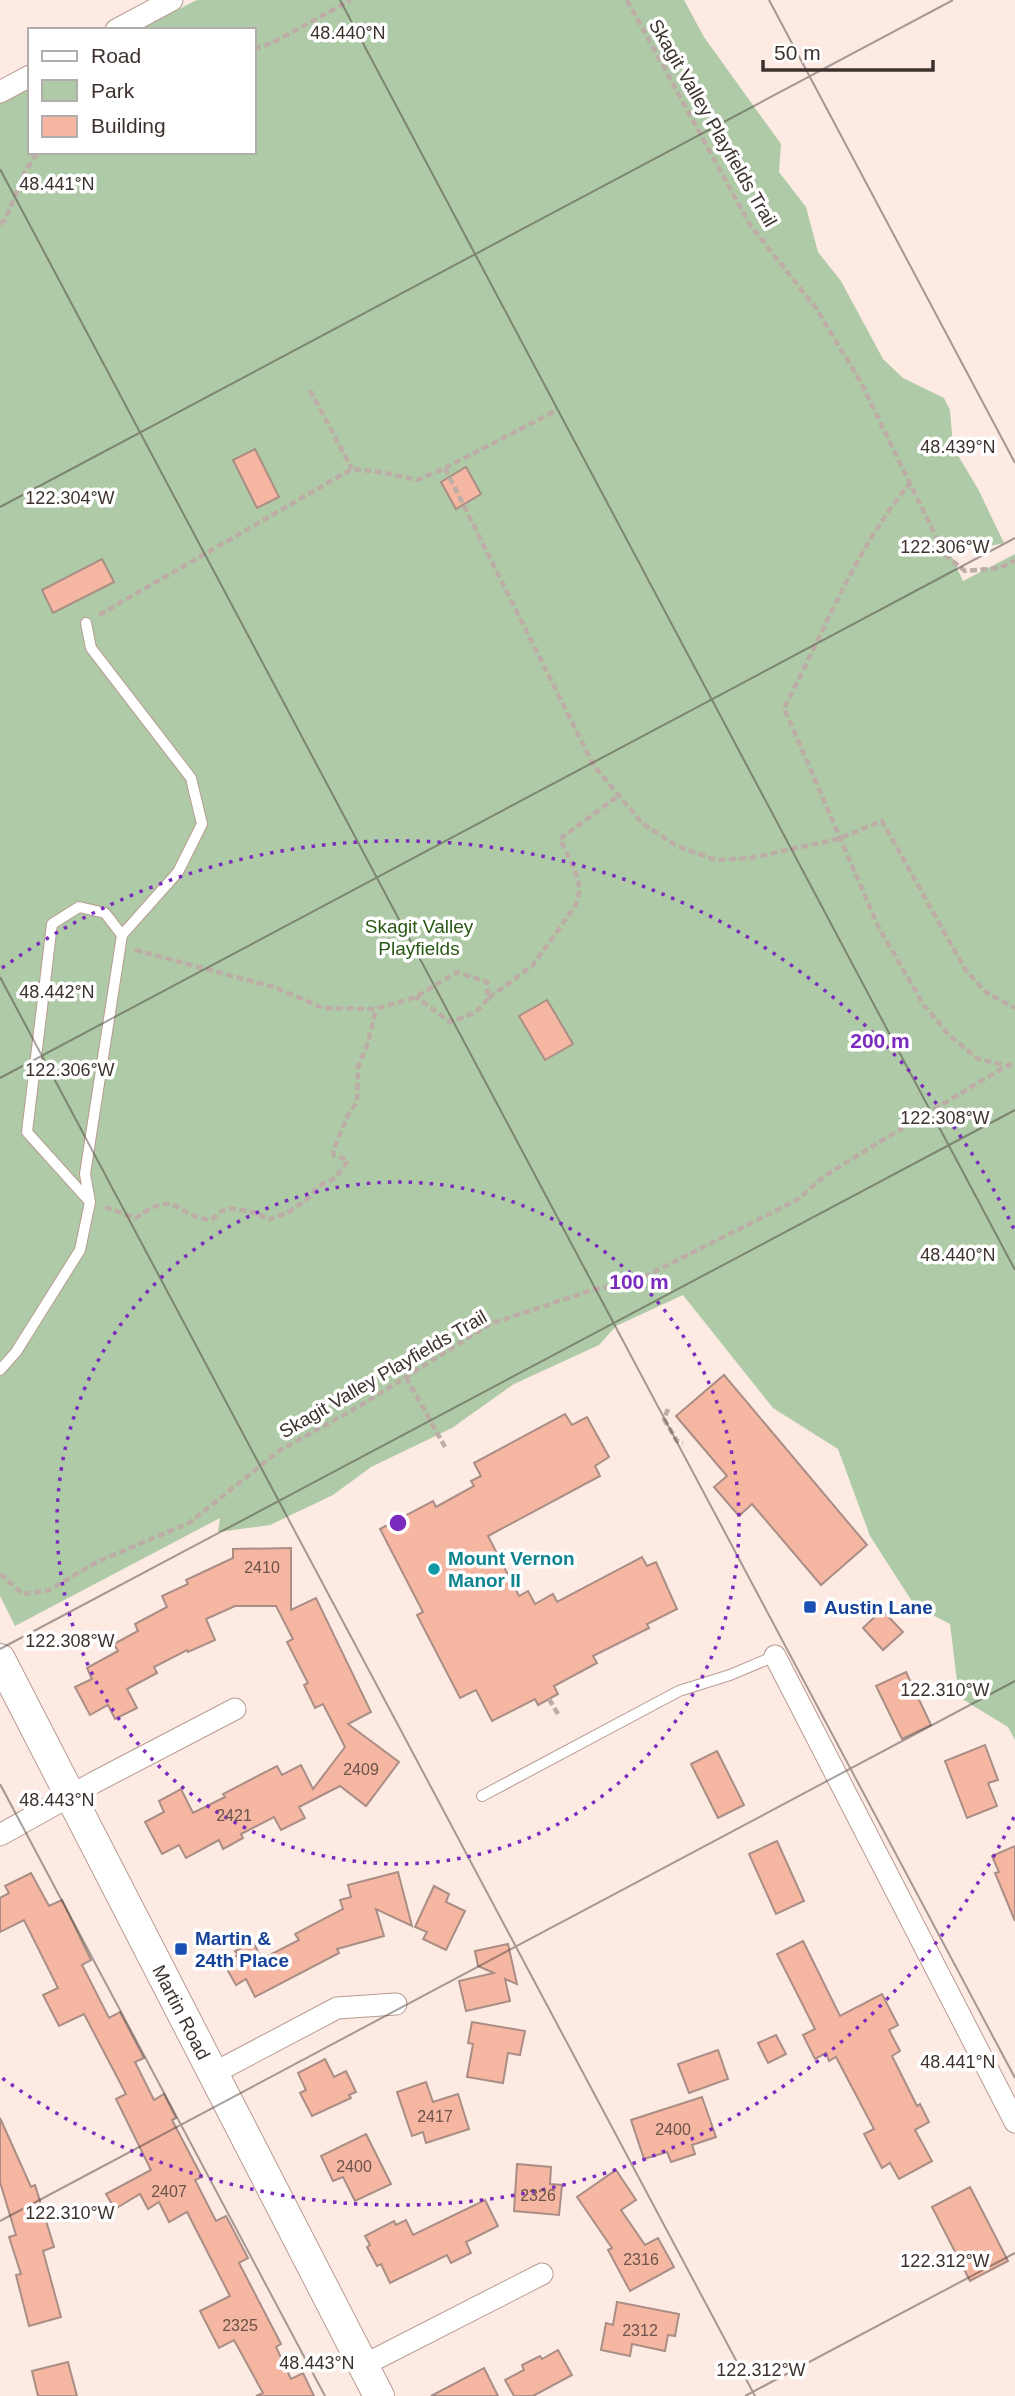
<svg xmlns="http://www.w3.org/2000/svg" width="1015" height="2396" font-family="Helvetica,sans-serif">
	<style>
		.green { fill: #afcaa6 }
		.building { fill: #f6b7a2; stroke: #aa8e85; stroke-width: 2 }
		.lines { fill: none; stroke-linecap: round; stroke-linejoin: round }
		.lane-casing { stroke: #b89c92; stroke-width: 12 }
		.street-casing { stroke: #b89c92; stroke-width: 23 }
		.secondary-casing { stroke: #b89c92; stroke-width: 32 }
		.path { stroke: #bdada7; stroke-width: 4.5; stroke-dasharray: 7 3.5; stroke-linecap: butt }
		.lane { stroke: #fff; stroke-width: 10 }
		.street { stroke: #fff; stroke-width: 21 }
		.secondary { stroke: #fff; stroke-width: 30 }
		.ticks { fill: none; stroke: #3e322e; stroke-width: 2; stroke-opacity: 0.45 }
		.ring { fill: none; stroke: #7b2cbf; stroke-width: 3.5; stroke-dasharray: 3.5 7 }
		.culture-dot { fill: #0f9aa8; stroke: #fff; stroke-width: 2.5 }
		.transit-dot { fill: #1a4fb4; stroke: #fff; stroke-width: 2.5 }
		.labels { text-anchor: middle; dominant-baseline: central; stroke-width: 7; stroke-linejoin: round; paint-order: stroke }
		.number-label { font-size: 16px; fill: #6c534b }
		.street-label { font-size: 19px; fill: #3e322e; stroke: #fff }
		.park-label { font-size: 19px; fill: #295714; stroke: #fff }
		.culture-label { font-size: 19px; font-weight: bold; fill: #0d838f; stroke: #fff; text-anchor: start }
		.transit-label { font-size: 19px; font-weight: bold; fill: #164399; stroke: #fff; text-anchor: start }
		.ticks-label { font-size: 18px; text-anchor: middle; fill: #3e322e; stroke: #fff; stroke-width: 7; stroke-linejoin: round; paint-order: stroke }
		.centre { fill: #7b2cbf; stroke: #fff; stroke-width: 3.5 }
		.ring-label { font-size: 21px; text-anchor: middle; font-weight: bold; fill: #7b2cbf; stroke: #fff; stroke-width: 7; stroke-linejoin: round; paint-order: stroke }
	</style>
	<rect width="100%" height="100%" fill="#fceae3"/>
	<!-- green -->
	<path class="green" d="M197,0H684L704,37L781,144L779,172L806,207L818,252L841,281L883,359L903,378L944,398L950,410L953,447L978,489L1004,543C984,547 956,555 942,535L963,581L1015,554V1740L1008,1727L959,1697L950,1624L915,1606L870,1536L838,1449L773,1408L683,1295L616,1326L599,1345L514,1384L452,1428L371,1467L333,1495L270,1525L218,1532L220,1518L15,1626L0,1596V96L30,82V152H254V30H137Z"/>
	<!-- building -->
	<g class="building">
		<polygon points="255,449 279,497 257,508 233,460"/>
		<polygon points="466,467 481,494 456,509 441,482"/>
		<polygon points="102,559 114,582 53,613 42,590"/>
		<polygon points="547,1000 573,1044 545,1060 519,1016"/>
		<polygon points="724,1375 867,1545 821,1585 752,1504 739,1516 714,1487 727,1476 676,1416"/>
		<polygon points="565,1414 572,1425 587,1417 609,1457 595,1466 600,1476 488,1536 519,1596 528,1591 535,1604 553,1594 557,1602 642,1557 647,1566 656,1562 677,1609 647,1624 649,1628 593,1656 597,1663 554,1686 558,1694 538,1705 535,1699 492,1721 476,1690 460,1698 417,1615 423,1612 380,1529 433,1501 436,1507 474,1486 471,1481 481,1476 474,1463"/>
		<polygon points="291,1548 291,1610 316,1598 371,1712 348,1724 399,1762 366,1806 340,1786 299,1807 305,1818 281,1830 274,1817 241,1834 243,1838 223,1849 219,1840 186,1858 179,1845 162,1854 145,1822 164,1812 159,1801 181,1789 193,1813 225,1797 223,1794 277,1766 282,1775 301,1765 313,1789 345,1747 323,1704 315,1708 304,1685 308,1683 287,1642 293,1639 276,1606 235,1606 206,1619 215,1640 188,1652 187,1650 154,1667 157,1673 127,1689 137,1708 115,1719 108,1705 90,1715 75,1687 92,1679 87,1668 118,1651 114,1644 138,1631 135,1624 167,1607 162,1596 188,1584 186,1580 233,1558 233,1549"/>
		<polygon points="882,1610 903,1632 883,1650 863,1628"/>
		<polygon points="906,1672 931,1725 902,1739 876,1686"/>
		<polygon points="985,1745 998,1780 988,1783 997,1806 967,1818 945,1761"/>
		<polygon points="717,1751 744,1805 718,1818 691,1764"/>
		<polygon points="777,1841 804,1901 776,1914 749,1854"/>
		<polygon points="1015,1846 1015,1921 995,1873 999,1872 992,1856"/>
		<polygon points="398,1872 412,1926 376,1909 384,1936 337,1949 339,1953 255,1997 246,1979 236,1985 223,1962 238,1955 235,1951 253,1942 262,1959 299,1940 295,1934 343,1909 340,1900 351,1897 348,1885"/>
		<polygon points="31,1873 49,1906 62,1900 91,1960 82,1965 109,2018 120,2012 144,2058 135,2062 154,2100 164,2094 176,2118 172,2120 202,2177 195,2180 216,2221 226,2216 248,2258 239,2263 281,2344 276,2347 291,2379 303,2373 314,2396 256,2396 263,2393 234,2340 219,2348 200,2311 230,2296 187,2212 169,2222 159,2202 148,2209 140,2194 115,2209 106,2194 151,2170 116,2099 126,2094 84,2014 59,2026 43,1995 58,1988 24,1920 0,1932 0,1898 9,1893 5,1886"/>
		<polygon points="434,1886 449,1894 446,1902 465,1911 446,1950 423,1939 427,1932 415,1927"/>
		<polygon points="803,1941 840,2016 882,1994 898,2025 889,2030 900,2051 892,2056 917,2106 920,2104 929,2122 915,2130 932,2161 899,2179 890,2163 882,2168 864,2134 874,2129 836,2057 829,2061 826,2053 815,2059 803,2035 815,2029 777,1954"/>
		<polygon points="508,1944 517,1984 505,1979 510,2001 466,2011 459,1981 494,1973 478,1966 475,1951"/>
		<polygon points="472,2022 525,2031 520,2055 508,2053 503,2083 467,2077 473,2044 468,2043"/>
		<polygon points="776,2035 786,2054 768,2063 758,2043"/>
		<polygon points="718,2050 728,2079 689,2093 678,2064"/>
		<polygon points="325,2059 334,2077 346,2071 356,2092 349,2095 351,2098 312,2116 300,2093 306,2090 298,2073"/>
		<polygon points="426,2082 433,2102 458,2094 469,2129 426,2143 423,2132 412,2136 397,2092"/>
		<polygon points="702,2097 716,2137 692,2145 695,2154 671,2162 667,2152 644,2159 631,2120"/>
		<polygon points="0,2118 31,2187 35,2185 54,2247 43,2251 61,2317 29,2326 16,2275 21,2274 9,2237 16,2235 0,2182"/>
		<polygon points="366,2134 391,2184 355,2201 343,2177 333,2181 321,2156"/>
		<polygon points="517,2164 551,2167 550,2184 562,2185 559,2215 514,2211"/>
		<polygon points="616,2170 636,2200 621,2210 645,2245 658,2238 674,2267 630,2291 608,2250 612,2248 577,2197"/>
		<polygon points="970,2187 1008,2261 970,2281 932,2207"/>
		<polygon points="485,2200 498,2226 466,2242 471,2253 451,2263 447,2255 390,2283 381,2264 377,2266 367,2247 370,2245 365,2236 394,2221 396,2225 406,2220 413,2235"/>
		<polygon points="617,2302 679,2314 675,2336 668,2335 665,2351 632,2344 630,2356 601,2350 606,2323 613,2325"/>
		<polygon points="558,2350 572,2375 533,2396 514,2396 505,2380 524,2370 522,2365 540,2356 542,2359"/>
		<polygon points="68,2362 77,2396 38,2396 32,2371"/>
		<polygon points="484,2368 498,2396 431,2396"/>
	</g>
	<g class="lines">
		<defs>
			<g id="lane">
				<polyline points="86,623 91,648 191,778 202,824 178,872 122,935"/>
				<polyline points="0,1370 16,1352 80,1250 90,1202 85,1174 122,935 105,913 79,907 52,924 27,1132 90,1202"/>
				<polyline points="482,1796 679,1691 730,1675 775,1656"/>
			</g>
			<g id="street">
				<polyline points="116,30 172,0"/>
				<polyline points="0,92 30,76"/>
				<polyline points="775,1656 1015,2122"/>
				<polyline points="0,1835 95,1782 235,1709"/>
				<polyline points="214,2073 337,2008 396,2004"/>
				<polyline points="364,2365 542,2274"/>
			</g>
			<g id="secondary">
				<path id="s1" d="M0,1659L379,2396"/>
			</g>
		</defs>
		<!-- lane casing -->
		<use href="#lane" class="lane-casing"/>
		<!-- street casing -->
		<use href="#street" class="street-casing"/>
		<!-- secondary casing -->
		<use href="#secondary" class="secondary-casing"/>
		<!-- path -->
		<g class="path">
			<polyline points="627,0 750,225 816,308 860,381 945,555 965,571 1000,568 1015,560"/>
			<polyline points="254,49 272,43 351,0"/>
			<polyline points="0,224 5,220 25,172 38,152"/>
			<polyline points="310,390 352,469"/>
			<polyline points="445,468 594,766 643,824 677,846 716,860 750,858 838,839 882,821 966,971 987,993 1015,1008"/>
			<path d="M911,482C855,549 824,632 784,708L878,926L923,1004L949,1035L978,1059L1005,1065"/>
			<polyline points="99,615 352,469 381,472 417,480 445,468 557,410"/>
			<polyline points="135,950 274,987 323,1008 376,1009 416,997 457,972 487,982 488,999 475,1013 450,1022 416,997"/>
			<polyline points="489,998 533,965 576,905 580,889 574,868 560,839 618,796"/>
			<path d="M105,1207L136,1218C178,1187 173,1216 211,1220C214,1218 216,1215 220,1212C230,1204 248,1213 259,1213L267,1220L287,1213L310,1197L317,1187L335,1178L347,1162V1159L334,1156L333,1151L349,1113L357,1102L358,1067L367,1046L376,1009"/>
			<polyline points="406,1377 445,1447"/>
			<polyline points="668,1409 664,1419 677,1441 683,1443"/>
			<polyline points="0,1574 23,1594 49,1590 97,1562 189,1523 279,1451 363,1404 490,1324 592,1290 636,1281 797,1200 823,1177 863,1152 1006,1066 1015,1064"/>
			<polyline points="549,1699 558,1714"/>
		</g>
		<!-- lane -->
		<use href="#lane" class="lane"/>
		<!-- street -->
		<use href="#street" class="street"/>
		<!-- secondary -->
		<use href="#secondary" class="secondary"/>
	</g>
	<!-- ticks -->
	<path class="ticks" d="M340,0L1015,1270M769,0L1015,463M0,169L1015,2078M0,507L953,0M0,977L755,2396M0,1078L1015,538M0,1649L1015,1110M0,1784L325,2396M0,2221L1015,1681M745,2396L1015,2253"/>
	<!-- distance rings -->
	<g class="ring">
		<circle cx="398" cy="1523" r="341"/>
		<path d="M1014 1817A682 682 0 0 1 2 2078M2 968A682 682 0 0 1 1014 1229"/>
	</g>
	<!-- markers -->
	<circle class="culture-dot" cx="434" cy="1569" r="7"/>
	<g class="transit-dot">
		<rect x="803" y="1600" width="14" height="14" rx="3.5"/>
		<rect x="174" y="1942" width="14" height="14" rx="3.5"/>
	</g>
	<g class="labels">
		<!-- number labels -->
		<g class="number-label">
			<text x="262" y="1567">2410</text>
			<text x="361" y="1769">2409</text>
			<text x="234" y="1815">2421</text>
			<text x="435" y="2116">2417</text>
			<text x="673" y="2129">2400</text>
			<text x="354" y="2166">2400</text>
			<text x="169" y="2191">2407</text>
			<text x="538" y="2195">2326</text>
			<text x="641" y="2259">2316</text>
			<text x="240" y="2325">2325</text>
			<text x="640" y="2330">2312</text>
		</g>
		<!-- street labels -->
		<g class="street-label">
			<text transform="translate(713 123) rotate(60)">Skagit Valley Playfields Trail</text>
			<text transform="translate(383 1374) rotate(-30)">Skagit Valley Playfields Trail</text>
			<text stroke="none"><textPath href="#s1" startOffset="397">Martin Road</textPath></text>
		</g>
		<!-- park labels -->
		<g class="park-label">
			<text x="419" y="926">Skagit Valley<tspan x="419" dy="22">Playfields</tspan></text>
		</g>
		<!-- culture labels -->
		<g class="culture-label">
			<text x="448" y="1558">Mount Vernon<tspan x="448" dy="22">Manor II</tspan></text>
		</g>
		<!-- transit labels -->
		<g class="transit-label">
			<text x="824" y="1607">Austin Lane</text>
			<text x="195" y="1938">Martin &amp;<tspan x="195" dy="22">24th Place</tspan></text>
		</g>
	</g>
	<g class="ticks-label">
		<text x="348" y="39">48.440°N</text>
		<text x="57" y="190">48.441°N</text>
		<text x="958" y="453">48.439°N</text>
		<text x="70" y="504">122.304°W</text>
		<text x="945" y="553">122.306°W</text>
		<text x="57" y="998">48.442°N</text>
		<text x="70" y="1076">122.306°W</text>
		<text x="945" y="1124">122.308°W</text>
		<text x="958" y="1261">48.440°N</text>
		<text x="70" y="1647">122.308°W</text>
		<text x="945" y="1696">122.310°W</text>
		<text x="57" y="1806">48.443°N</text>
		<text x="958" y="2068">48.441°N</text>
		<text x="70" y="2219">122.310°W</text>
		<text x="945" y="2267">122.312°W</text>
		<text x="317" y="2369">48.443°N</text>
		<text x="761" y="2376">122.312°W</text>
	</g>
	<circle cx="398" cy="1523" r="10" class="centre"/>
	<g class="ring-label">
		<text x="880" y="1048">200 m</text>
		<text x="639" y="1289">100 m</text>
	</g>
	<!-- legend -->
	<rect x="28" y="28" width="228" height="126" fill="#ffffff" stroke="#b2adab" stroke-width="2"/>
	<rect x="42" y="51" width="35" height="10" fill="#ffffff" stroke="#b2adab" stroke-width="2"/>
	<text x="91" y="63" font-size="21" fill="#3e322e">Road</text>
	<rect x="42" y="80" width="35" height="21" fill="#afcaa6" stroke="#b2adab" stroke-width="2"/>
	<text x="91" y="98" font-size="21" fill="#3e322e">Park</text>
	<rect x="42" y="116" width="35" height="21" fill="#f6b7a2" stroke="#b2adab" stroke-width="2"/>
	<text x="91" y="133" font-size="21" fill="#3e322e">Building</text>
	<!-- scale -->
	<path d="M763 60v10h170v-10" fill="none" stroke="#3e322e" stroke-width="3.5"/>
	<text x="774" y="60" font-size="21" fill="#3e322e" stroke="#ffffff" stroke-width="5" paint-order="stroke">50 m</text>
</svg>
